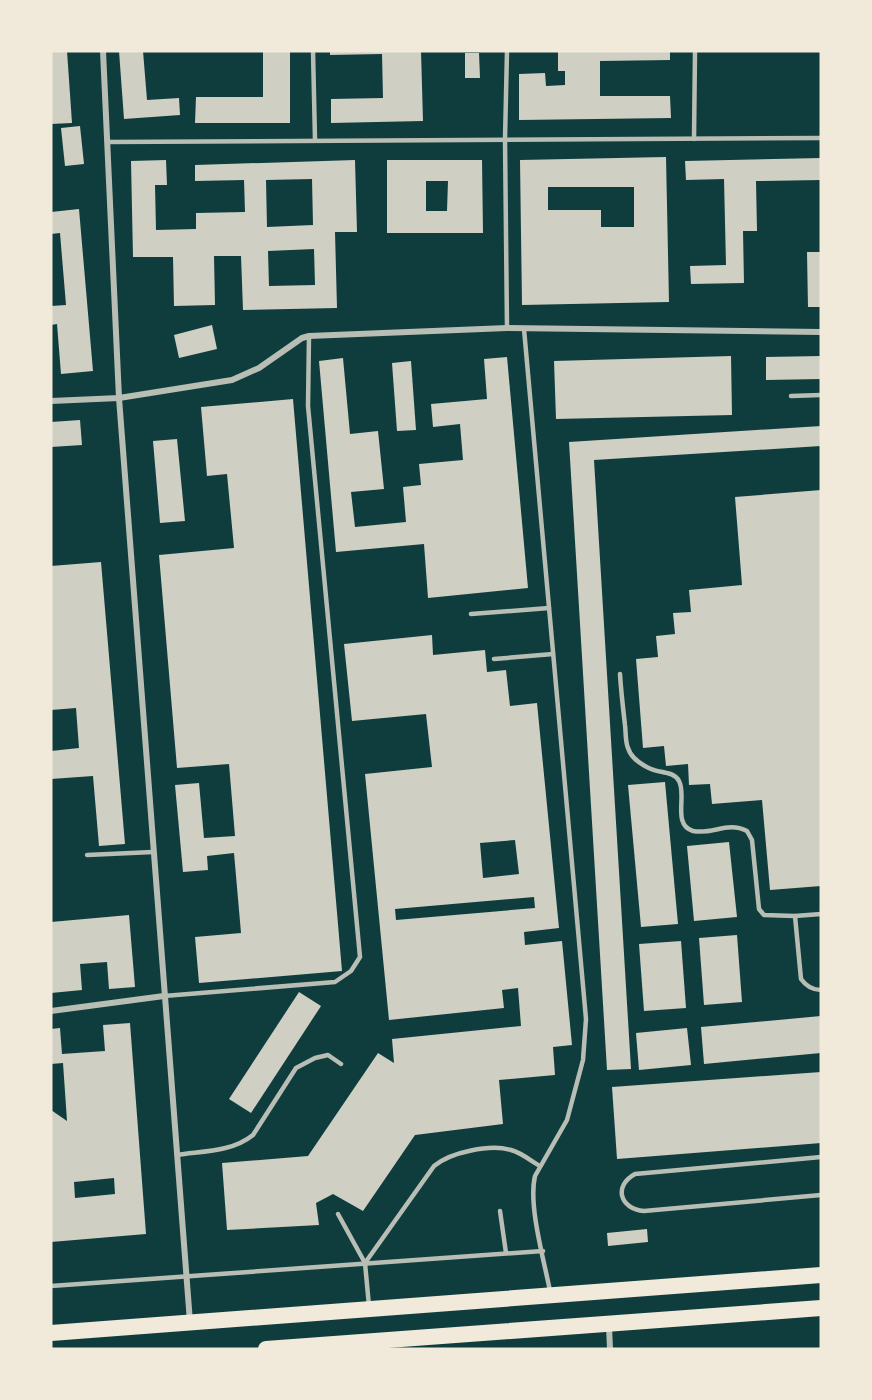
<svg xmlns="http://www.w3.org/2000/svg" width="872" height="1400" font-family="Poppins,sans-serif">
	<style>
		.building { fill: #cfcfc3; fill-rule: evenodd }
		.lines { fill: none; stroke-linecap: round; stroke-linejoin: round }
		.service { stroke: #b8beb3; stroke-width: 4.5 }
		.minor { stroke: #b8beb3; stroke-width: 6 }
		.trunk { stroke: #f1e9da; stroke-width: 16 }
	</style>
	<rect width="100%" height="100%" fill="#0f3d3e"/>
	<!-- building -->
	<g class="building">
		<polygon points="51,51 67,51 72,123 51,124"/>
		<polygon points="119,51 143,51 147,100 179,98 180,115 124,119"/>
		<polygon points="263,51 290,51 290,123 195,123 196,97 263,97"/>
		<polygon points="330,51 421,51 423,121 331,123 331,99 383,98 382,54 330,55"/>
		<polygon points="558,51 670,51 670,60 600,61 600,96 670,96 671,118 519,120 519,74 545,73 546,86 565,85 565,71 558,71"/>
		<polygon points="465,53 479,53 480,78 465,78"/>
		<polygon points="80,126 84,164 65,166 61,128"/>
		<path d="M666,157L669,302L522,305L520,160ZM548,187H634V227H601V210H548Z"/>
		<polygon points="821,158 821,180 756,181 757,231 743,231 744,283 691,284 690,266 726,265 724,179 686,180 685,161"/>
		<path d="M166,160L167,185H155L156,230L196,229V213L245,212L244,180L195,181V165L355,160L357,232H335L337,308L243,310L241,256H214L215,305L174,306L173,257H133L131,161ZM312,179L313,225L267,227L266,180ZM314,249L315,285L269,286L268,251Z"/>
		<path d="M387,160H482L483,233H387ZM426,181H448L447,211H426Z"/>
		<polygon points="79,209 93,371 61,374 57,324 51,325 51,306 66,305 60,233 51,234 51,212"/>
		<polygon points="807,252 821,252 821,307 808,307"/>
		<polygon points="212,325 217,349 179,358 174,335"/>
		<polygon points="731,356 732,415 556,419 554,361"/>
		<polygon points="821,356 821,379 766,380 766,357"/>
		<polygon points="507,357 528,588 428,598 424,544 336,552 319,361 343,358 350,434 378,431 384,489 351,492 355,527 406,522 403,487 421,485 419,464 463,460 460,424 433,427 431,404 487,399 484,359"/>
		<polygon points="411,361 416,430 397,431 392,363"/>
		<polygon points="293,399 342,971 199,983 195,937 241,933 234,853 207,856 208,870 183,872 175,785 199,783 204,838 235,836 229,764 177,768 159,555 234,548 227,474 207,476 201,407"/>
		<polygon points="80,420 82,445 51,447 51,422"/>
		<polygon points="821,426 821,446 594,460 631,1069 607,1070 569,442"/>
		<polygon points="177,439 185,521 160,523 153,441"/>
		<polygon points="821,490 821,886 770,890 762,800 712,804 710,784 689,785 688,764 666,766 664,746 643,748 636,659 658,657 656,636 675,634 673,613 691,612 689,590 742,585 735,497"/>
		<polygon points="101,562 125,844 99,846 93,776 51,779 51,751 79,748 76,708 51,710 51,566"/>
		<path d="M432,635L433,655L485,650L487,672L506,670L510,706L537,703L559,928L524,932L525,945L562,941L572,1045L553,1047L555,1075L499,1080L503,1124L415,1135L363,1211L333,1194L316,1203L319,1225L227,1230L222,1163L308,1156L378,1053L394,1063L392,1039L521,1026L518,988L502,990L504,1008L389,1020L365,774L432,767L426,714L352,721L344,644ZM515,840L519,874L483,878L480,843ZM534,897L535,908L396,920L395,909Z"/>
		<polygon points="665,782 678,924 641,927 628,785"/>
		<polygon points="729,842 737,917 694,921 687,846"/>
		<polygon points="129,915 135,987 109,989 107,962 80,964 82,990 51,993 51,922"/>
		<polygon points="737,935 742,1002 704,1005 699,938"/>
		<polygon points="681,941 686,1008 644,1011 639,944"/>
		<polygon points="299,992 321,1006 251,1113 229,1099"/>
		<polygon points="821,1016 821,1053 704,1064 701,1027"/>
		<path d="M130,1023L146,1234L51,1242V1110L67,1121L63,1063L51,1064V1029L60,1028L62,1054L105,1051L103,1025ZM114,1178L115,1194L75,1198L74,1182Z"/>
		<polygon points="687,1028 691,1065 639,1070 636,1033"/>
		<polygon points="821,1072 821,1143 617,1159 612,1087"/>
		<polygon points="647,1229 648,1242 608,1246 607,1233"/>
	</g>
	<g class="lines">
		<!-- service -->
		<g class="service">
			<polyline points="313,51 315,140"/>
			<polyline points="694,139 695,51"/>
			<polyline points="107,142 821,138"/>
			<polyline points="507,328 505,139 507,51"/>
			<path d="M524,329L586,1019L583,1060L567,1120L535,1176C528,1205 544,1260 550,1291"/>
			<polyline points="791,396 821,395"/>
			<polyline points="471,614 549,608"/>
			<polyline points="494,659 553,654"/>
			<path d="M620,674C621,691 623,708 625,725C626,732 625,741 628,748C631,758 642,765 651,769C660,773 674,771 679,781C687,795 672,825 693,831C713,835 727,821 747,831L752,840L759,909L764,915L795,916L801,979C806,986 812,990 821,990"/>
			<polyline points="87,855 153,852"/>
			<polyline points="795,916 821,914"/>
			<polyline points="164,996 335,982 351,971 360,957 308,406 309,336"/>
			<path d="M177,1155C203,1151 232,1152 253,1135L296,1068L315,1058L328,1055L341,1064"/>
			<path d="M821,1157L635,1174C613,1186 620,1209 644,1211L821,1195"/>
			<polyline points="500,1211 506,1253"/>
			<polyline points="338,1214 365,1263"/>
			<polyline points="51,1286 543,1251"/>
			<path d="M369,1306L365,1263L434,1166C451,1152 490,1144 511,1150C522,1153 531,1161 540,1166"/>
		</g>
		<!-- minor -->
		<g class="minor">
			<polyline points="103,51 119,398 190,1322"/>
			<polyline points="51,401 119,398 232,380 259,368 302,338 309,336 507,328 821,332"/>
			<polyline points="51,1011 164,996"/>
			<polyline points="609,1326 610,1349"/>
		</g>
		<!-- trunk -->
		<g class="trunk">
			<polyline points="51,1333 821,1275"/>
			<polyline points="266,1349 821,1308"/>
		</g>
	</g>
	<!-- border -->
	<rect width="872" height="1400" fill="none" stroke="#f1e9da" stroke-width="105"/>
</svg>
